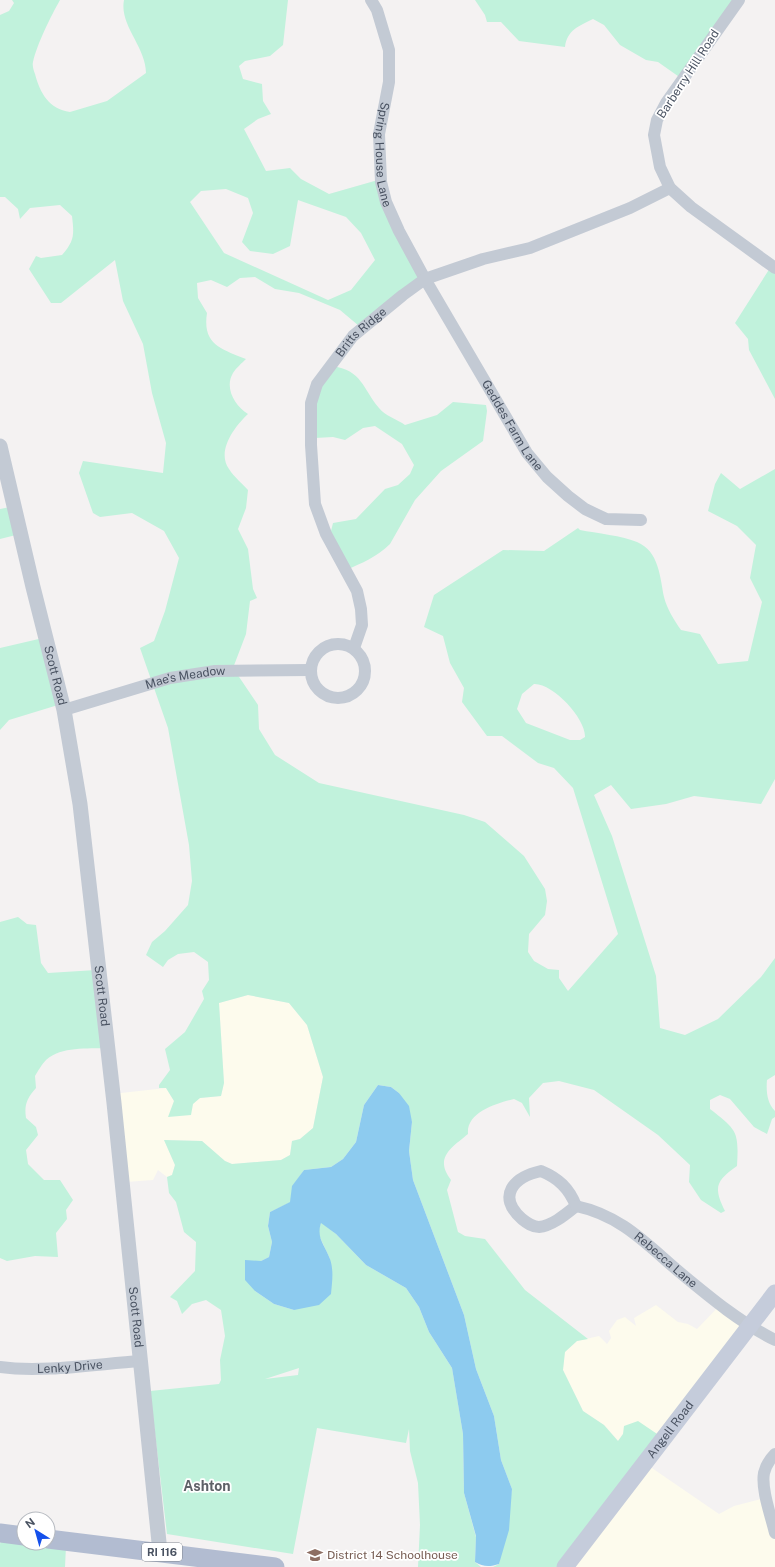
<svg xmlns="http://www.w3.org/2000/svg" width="775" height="1567" font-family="'Public Sans',sans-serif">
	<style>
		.commercial { fill: #fdfbed }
		.green { fill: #c1f2dc; fill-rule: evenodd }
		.water { fill: #8dcbef }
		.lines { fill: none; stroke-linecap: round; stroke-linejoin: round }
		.minor { stroke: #c3cad4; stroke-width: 12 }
		.tertiary { stroke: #c3cad4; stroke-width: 15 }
		.secondary { stroke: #c5ccdb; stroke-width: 17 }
		.primary { stroke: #b2bcd1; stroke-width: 19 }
		.labels { text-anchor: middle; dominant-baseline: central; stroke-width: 3.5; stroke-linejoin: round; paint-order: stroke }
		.shield { fill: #fff; stroke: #808690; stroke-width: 1 }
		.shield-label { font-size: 11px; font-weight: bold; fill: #495261 }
		.street-label { font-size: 12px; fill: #495261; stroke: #fff }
		.education-label { font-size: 12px; fill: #785e54; stroke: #fff; text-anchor: start }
		.quarter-label { font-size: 14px; font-weight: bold; fill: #5e6167; stroke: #fff }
	</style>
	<rect width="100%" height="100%" fill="#f4f2f2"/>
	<!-- commercial -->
	<g class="commercial">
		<polygon points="248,995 289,1003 307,1025 323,1077 313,1128 300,1139 292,1141 290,1155 281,1160 232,1164 225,1161 202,1141 164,1140 175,1165 172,1175 167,1177 158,1170 153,1180 126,1182 112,1094 166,1088 174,1101 169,1117 200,1098 221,1096 224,1083 219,1003"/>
		<polygon points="656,1305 678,1322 688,1324 697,1329 719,1306 750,1330 671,1435 623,1434 618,1441 604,1425 583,1411 563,1370 564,1352 577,1341 599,1336 607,1344 611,1338 609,1331 617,1320 625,1317 636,1326 634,1318"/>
		<polygon points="649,1466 719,1514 734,1506 765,1498 775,1536 775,1567 571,1567"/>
	</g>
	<!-- green -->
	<g class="green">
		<path d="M12,0H60C51,16 37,44 33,62C32,66 34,71 35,74C40,93 49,109 70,112L107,101L146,73C146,47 119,25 124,0H288L283,45L270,56L245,61L239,66L243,79L262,84L263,101L271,114L258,119L244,129L266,171L290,168L301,179L329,194L378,180L427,280L365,331L340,310L299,293L275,289L255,277L240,278L227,287L211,280L197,283L198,298L207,313C202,345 222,349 246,359C242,363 236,368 233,373C224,388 235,406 248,414C235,426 216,451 229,469C234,477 242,483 248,490L246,508L238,529L248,549L253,589L257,598L250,601L246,634L233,668L258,705L259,729L275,755L319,783L464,815L485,822L524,856L545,889L547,901L545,915L529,934L528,952L534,961L548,969L559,970V978L568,991L618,934L573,788L554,768L538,763L502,736H487L462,702L464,688L450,663L443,636L424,627L434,595L503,550L544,551L578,528L580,530C596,533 623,536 637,542C659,551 660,577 664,597C667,609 674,620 681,630L700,634L718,664L748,661L762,602L750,578L756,545L737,526L708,511L715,484L721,473L740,489L775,469V779L761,804L694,796L666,804L631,809L611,785L594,795L612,836L656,976L660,1028L685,1035L718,1019L761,977L775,958V1075L767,1080C766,1091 767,1103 775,1111V1117L772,1119L767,1134L754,1127L730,1099L720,1095L710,1100V1109C737,1130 739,1131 737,1166C716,1181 713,1187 725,1211L721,1213L701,1200L689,1182L690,1165L658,1135L594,1090L559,1081L543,1083L529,1098L530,1117L522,1103L514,1099C497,1103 466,1112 468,1134C451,1148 434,1158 451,1180L447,1190L458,1232L465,1236L485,1239L525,1290L588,1339L577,1341L565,1352L563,1370L583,1411L604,1425L618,1441L623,1434L624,1426L638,1421L666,1440L571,1567H493L499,1564L512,1489L501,1460L494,1416L476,1369L464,1315L413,1180L409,1151L412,1122L399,1093L391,1087L378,1085L364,1105L356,1142L343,1159L331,1167L304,1170L293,1186L291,1202L270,1212L268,1226L272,1242L269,1257L261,1261L255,1291L274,1304L294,1310L330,1259L318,1233L321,1222L336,1234L366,1265L406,1288L419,1307L429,1332L452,1368L463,1434L464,1493L476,1537L475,1562L481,1567H418L420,1525L418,1483L410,1451L409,1429L406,1443L317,1428L293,1554L167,1534L150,1391L219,1384L221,1380L220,1360L225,1336L221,1310L206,1300L192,1304L182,1314L177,1301L170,1297L195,1271L196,1242L184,1232L176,1202L169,1193L167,1177L172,1175L175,1165L164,1140L202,1141L225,1161L232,1164L281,1160L290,1155L292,1141L300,1139L313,1128L323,1077L307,1025L289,1003L248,995L219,1003L224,1083L221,1096L200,1098L193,1104L191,1115L168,1117L174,1101L166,1088H159V1085L170,1070L165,1049L185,1032L204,999L202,991L209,980L208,962L194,952L178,954L168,960L163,967L146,955L152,942L165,931L188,905L192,881L189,845L168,728L140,648L154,641L165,611L179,558L164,531L132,513L100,517L93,513L79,473L83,461L163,473L166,443L152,393L143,344L123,301L115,260L61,303H51L29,269L36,256L41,258L62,255C75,240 74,234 72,216L60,205L30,208L20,219L18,209L5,197H0V15L9,11L14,3ZM226,189L248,198L253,213L242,242L250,251L273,254L290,246L298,200L346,217L361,233L375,260L351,290L328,300L224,253L190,202L201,191ZM534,684C553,683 586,719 585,737L580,740H570L526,723L517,709L522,694ZM299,1368L298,1375L265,1379Z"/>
		<path d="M475,0H744L685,81L658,62L646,60L620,45L604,25L593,19C579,26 567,30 565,47L519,41L501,22H487L485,15Z"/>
		<polygon points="770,268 775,268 775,399 749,350 748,339 735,323"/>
		<path d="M332,366C362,370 363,389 379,408C384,415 398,420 405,425L437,415L453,402L486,405L487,411L483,441L441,471L415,500L390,544C377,557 362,563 346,570L329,539L333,523L356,519L385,489L398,485L410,474L414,465L402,444L375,426L363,428L345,440L333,437L315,438L314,409L321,385Z"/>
		<polygon points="10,507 16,535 0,539 0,509"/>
		<polygon points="43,638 58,705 9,720 0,730 0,648"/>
		<path d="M18,917L27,924L36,925L41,963L48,973L96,970L107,1048C87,1049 62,1046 46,1060C42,1064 38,1071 35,1076L36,1088C27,1098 24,1105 26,1118L36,1127L38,1135L26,1150L28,1164L44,1180H60L73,1200L66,1210L67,1219L56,1233L58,1257L35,1256L7,1261L0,1258V922Z"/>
		<polygon points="3,1534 24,1543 48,1543 66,1546 65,1567 0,1567 0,1544"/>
	</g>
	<!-- water -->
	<path class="water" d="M378,1085L391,1087L399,1093L409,1106L412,1122L409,1151L413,1180L464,1315L476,1369L494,1416L501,1460L512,1489L509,1530L499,1564C490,1567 483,1567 475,1562L476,1536L464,1493L463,1434L452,1368L429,1332L419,1307L406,1288L366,1265L336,1234L321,1223C316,1238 325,1245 330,1259C334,1271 332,1282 331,1294L319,1305L294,1310L274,1304L255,1291L245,1280V1260L261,1261L269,1257L272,1242L268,1226L270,1212L290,1202L292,1186L304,1170L331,1167L343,1159L356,1142L364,1105Z"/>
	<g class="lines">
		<!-- minor -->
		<g class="minor">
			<path id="s1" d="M371,0L377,10L389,50V82L379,134L381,182L386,202L399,231L425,279L527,453L547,477L568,496L585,509L606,519L641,520"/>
			<polyline points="739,0 666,103 657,120 654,135 660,167 670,188 691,207 775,268"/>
			<circle cx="338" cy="671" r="27"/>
			<path id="s2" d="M354,648L362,625L361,609L357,591L326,534L315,504L311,445V403L317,384L353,336L403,295L425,279L483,259L530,248L630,208L670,188"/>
			<path id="s3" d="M64,710L170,678L215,671L310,670"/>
			<path d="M541,1171C558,1178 569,1188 576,1206C566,1214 552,1226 539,1227C532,1227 527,1223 522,1219C496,1196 514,1177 541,1171Z"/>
			<path id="s4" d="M576,1206C623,1216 648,1246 683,1275C712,1299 741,1323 775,1340"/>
			<path id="s5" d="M0,1367C41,1373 97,1364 140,1361"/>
			<path d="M775,1454C770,1459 766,1465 764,1473C761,1489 771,1516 775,1533"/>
		</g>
		<!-- tertiary -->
		<path class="tertiary" id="s6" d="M0,446L33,587L64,710L80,804L114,1103L160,1552"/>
		<!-- secondary -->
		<path class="secondary" id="s7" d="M565,1567L775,1293"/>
		<!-- primary -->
		<g class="primary">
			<polyline points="0,1533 24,1536"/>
			<polyline points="48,1539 275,1567"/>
		</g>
	</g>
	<!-- icons -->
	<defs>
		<symbol id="school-bare" viewBox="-9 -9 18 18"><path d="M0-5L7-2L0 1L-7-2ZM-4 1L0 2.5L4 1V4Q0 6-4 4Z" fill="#8d6e63" stroke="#fff" stroke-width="2.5" paint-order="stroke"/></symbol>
	</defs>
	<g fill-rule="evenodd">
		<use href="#school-bare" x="304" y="1544" width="22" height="22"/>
	</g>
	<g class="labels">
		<!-- shield labels -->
		<rect class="shield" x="142" y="1543" width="40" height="18" rx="3"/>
		<g class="shield-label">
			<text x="162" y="1552">RI 116</text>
		</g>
		<!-- street labels -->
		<g class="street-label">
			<text transform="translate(688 74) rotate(-57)">Barberry Hill Road</text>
			<text stroke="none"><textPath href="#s1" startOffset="159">Spring House Lane</textPath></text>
			<text stroke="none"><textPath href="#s2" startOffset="345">Britts Ridge</textPath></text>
			<text stroke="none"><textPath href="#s1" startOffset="464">Geddes Farm Lane</textPath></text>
			<text stroke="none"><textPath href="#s6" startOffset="236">Scott Road</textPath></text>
			<text stroke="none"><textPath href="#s3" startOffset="126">Mae's Meadow</textPath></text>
			<text stroke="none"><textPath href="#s6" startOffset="560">Scott Road</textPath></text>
			<text stroke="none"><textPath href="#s4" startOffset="106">Rebecca Lane</textPath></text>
			<text stroke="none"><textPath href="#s6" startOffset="883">Scott Road</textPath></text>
			<text stroke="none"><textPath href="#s5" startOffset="70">Lenky Drive</textPath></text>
			<text stroke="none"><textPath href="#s7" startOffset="173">Angell Road</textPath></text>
		</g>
		<!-- education labels -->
		<g class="education-label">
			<text x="327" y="1555">District 14 Schoolhouse</text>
		</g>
		<!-- quarter labels -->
		<g class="quarter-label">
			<text x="207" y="1486">Ashton</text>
		</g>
	</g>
	<!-- north arrow -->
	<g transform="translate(36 1531) rotate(323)"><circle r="19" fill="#ffffff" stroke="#b6bac0"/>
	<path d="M0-3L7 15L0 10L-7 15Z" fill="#1550eb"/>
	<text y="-6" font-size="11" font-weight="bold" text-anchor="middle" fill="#495261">N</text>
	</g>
</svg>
